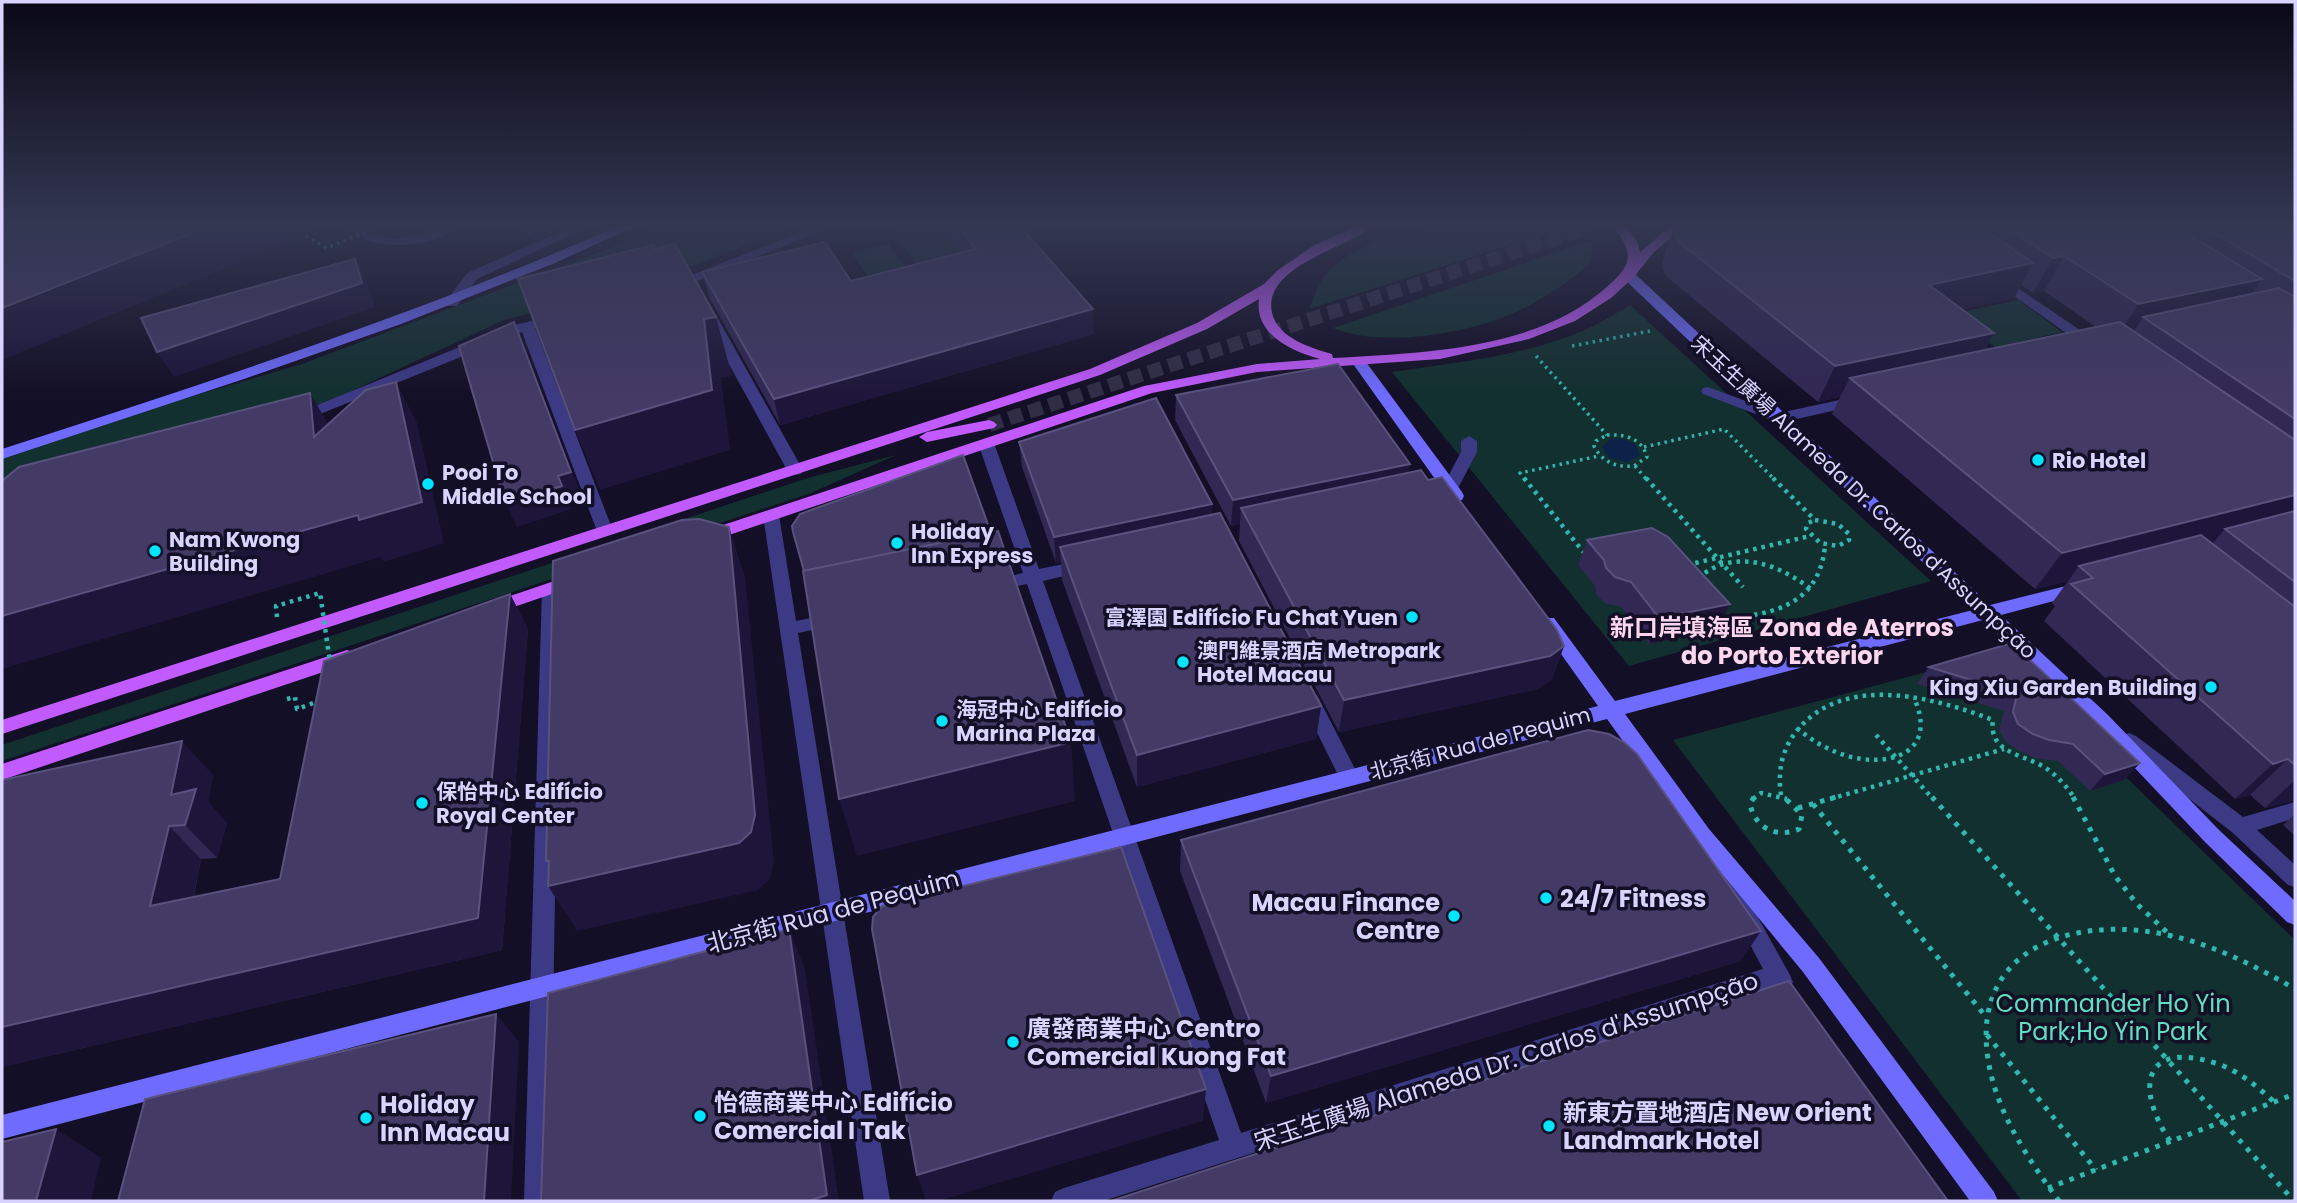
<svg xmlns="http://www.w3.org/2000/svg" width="2297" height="1203" font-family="Poppins,'Noto Sans SC',sans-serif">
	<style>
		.green { fill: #12302f }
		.water { fill: #0c2248 }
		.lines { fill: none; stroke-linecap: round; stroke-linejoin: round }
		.primary-tunnel { stroke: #312d47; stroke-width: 14; stroke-dasharray: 14 7; stroke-linecap: butt }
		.path-far2 { stroke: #2fb8b0; stroke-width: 3.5; stroke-dasharray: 2.5 4.5; stroke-linecap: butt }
		.path-far1 { stroke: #2fb8b0; stroke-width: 4.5; stroke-dasharray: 3.5 5; stroke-linecap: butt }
		.path { stroke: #2fb8b0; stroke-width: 5; stroke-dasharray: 4.5 7; stroke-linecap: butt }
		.lane { fill: #3d3a85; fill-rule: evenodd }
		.street { fill: #3d3a85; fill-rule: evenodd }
		.secondary { fill: #6f6bff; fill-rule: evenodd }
		.primary { fill: #c25bff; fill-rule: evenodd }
		.path-bridge-far1 { stroke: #2fb8b0; stroke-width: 3.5; stroke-dasharray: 2.5 4.5; stroke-linecap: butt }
		.path-bridge { stroke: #2fb8b0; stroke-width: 4.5; stroke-dasharray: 3.5 5; stroke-linecap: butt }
		.wall { fill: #312854; fill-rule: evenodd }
		.shaded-wall { fill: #1d163a }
		.building { fill: #433a66; stroke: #5a527e; stroke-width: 2 }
		.poi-dot { fill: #00e5ff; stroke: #130f26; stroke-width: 2.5 }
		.labels { text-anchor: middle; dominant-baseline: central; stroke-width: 7; stroke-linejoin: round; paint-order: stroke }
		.poi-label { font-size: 21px; font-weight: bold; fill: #d9d4ff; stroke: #130f26; text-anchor: start }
		.street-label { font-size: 21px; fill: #d9d4ff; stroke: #130f26 }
		.quarter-label { font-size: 24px; font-weight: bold; fill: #ffd6f0; stroke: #130f26 }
		.near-poi-label { font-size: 24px; font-weight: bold; fill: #d9d4ff; stroke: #130f26; text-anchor: start }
		.near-street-label { font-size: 24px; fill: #d9d4ff; stroke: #130f26 }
		.near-park-label { font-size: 24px; fill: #5fe0c0; stroke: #130f26 }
	</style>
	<rect width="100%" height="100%" fill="#130f26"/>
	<!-- green -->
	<g class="green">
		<polygon points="658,227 796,227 685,268 581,300 504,320 328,402 51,476 2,506 2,452 302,364 629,241"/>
		<polygon points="906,227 949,227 980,267 928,280 892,231"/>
		<path d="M1437,227H1566L1309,309C1314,297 1318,284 1326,274C1351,245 1401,233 1437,227Z"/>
		<path d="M1593,240L1591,262C1568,283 1542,300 1514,313C1466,334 1382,348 1333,328Z"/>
		<polygon points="888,244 915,281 878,291 852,253"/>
		<polygon points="2018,300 2062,332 1995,347 1952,314"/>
		<path d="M1630,305L1931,581L1629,666L1392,372C1457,362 1526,356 1587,329C1602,322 1616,313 1630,305Z"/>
		<polygon points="896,455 811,493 2,761 2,745 811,477"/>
		<polygon points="1997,653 2295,940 2295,1201 2022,1201 1673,740"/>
	</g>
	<!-- water -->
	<polygon class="water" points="1611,439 1623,439 1635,444 1640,456 1627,462 1609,458 1602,447"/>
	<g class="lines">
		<!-- primary-tunnel -->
		<polyline class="primary-tunnel" points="989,425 1591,227"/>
		<!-- path-far2 -->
		<g class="path-far2">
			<polyline points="1572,346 1650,331"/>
			<polyline points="1536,356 1607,435"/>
			<path d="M1607,435C1625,434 1642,438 1647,457L1634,466C1617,468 1602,462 1594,446L1596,441Z"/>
			<polyline points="1644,447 1724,429 1775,480"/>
			<polyline points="1635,466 1647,480"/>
			<polyline points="1525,480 1520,473 1599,456"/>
		</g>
		<!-- path-far1 -->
		<g class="path-far1">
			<polyline points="1524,478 1585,554"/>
			<polyline points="1646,478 1743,587"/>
			<polyline points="1773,478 1815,520"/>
			<polygon points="1815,520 1838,524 1849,534 1849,540 1838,546 1820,543 1806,529 1808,523"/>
			<polyline points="1687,565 1810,536"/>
			<path d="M1698,578C1734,548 1777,563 1811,589"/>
			<path d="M1720,618C1772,616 1820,605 1825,545"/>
			<path d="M1797,728C1811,740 1826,749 1844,755C1889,769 1939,753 1914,698"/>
			<polyline points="1876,735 1933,799"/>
			<path d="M1781,795C1777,769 1783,745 1801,726C1849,674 1936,698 1993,720C1988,753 2023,754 2044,767C2056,774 2067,787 2075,799"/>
			<polyline points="1753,799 1761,793 1787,799"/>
			<polyline points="1830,799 2004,749"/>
		</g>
		<!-- path -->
		<g class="path">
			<path d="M1754,797L1750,804C1755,828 1777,839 1799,829L1802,815L1784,797"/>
			<polyline points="1932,797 2294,1201"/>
			<polyline points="2073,797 2115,876 2137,904 2172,937"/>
			<polyline points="1813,804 1987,1018"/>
			<polyline points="1798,808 1836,797"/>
			<polyline points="1987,1035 2096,1170"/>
			<path d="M2170,1141C2136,1090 2141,1040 2215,1063C2238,1070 2257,1086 2274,1102"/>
			<polyline points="2048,1188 2295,1094"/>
			<path d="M2059,1201C2028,1159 1996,1112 1988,1059C1971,948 2072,916 2163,934C2210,943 2254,965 2295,989"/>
		</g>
		<!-- lane -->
		<g class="lane">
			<path d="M345,227C363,227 375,238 393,238C416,238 436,227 459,227C432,249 371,253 345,227Z"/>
			<polygon points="571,227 588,227 477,279 457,306 447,306 445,303 467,273"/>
			<polygon points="1708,387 1784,415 1787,418 1779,423 1774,421 1703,394 1701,391 1703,388"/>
			<polygon points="1469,436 1477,441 1477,452 1456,492 1444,492 1442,488 1461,452 1461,441"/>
		</g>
		<!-- street -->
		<g class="street">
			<polygon points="813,227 831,227 694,282 689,283 682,279"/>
			<polygon points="1999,275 2096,341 2096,347 2086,347 1994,282 1994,276"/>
			<polygon points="710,313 717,317 803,470 801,474 795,475 787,470 703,317"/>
			<polygon points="556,315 563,319 561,322 535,328 613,531 611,535 599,535 597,531 522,332 303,421 298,423 290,418 293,415 511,326"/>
			<polygon points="1858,396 1863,398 1865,401 1863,404 1779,423 1771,418 1779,413"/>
			<polygon points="986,438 994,443 1039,569 1084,560 1093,566 1090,570 1043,581 1241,1133 1763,969 1705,859 1708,853 1715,850 1722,853 1790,975 1793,982 1790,989 1782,992 1773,987 1103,1201 1051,1201 1055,1192 1064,1188 1219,1140 1027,584 994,591 985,585 988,581 1023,573 978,443"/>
			<polygon points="771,510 779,515 796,621 834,613 840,614 843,619 840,624 798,633 890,1201 864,1201 763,515"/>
			<polygon points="551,583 560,589 550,1201 524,1201 542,589"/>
			<polygon points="1310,693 1317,695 1356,771 1359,777 1356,783 1349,785 1342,783 1301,700 1303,695"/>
			<polygon points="2129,733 2136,736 2243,817 2295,802 2295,818 2257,830 2295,865 2295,887 2288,885 2233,833 2122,746 2119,741 2122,736"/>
		</g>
		<!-- secondary -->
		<g class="secondary">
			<path d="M616,227H633L555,263L401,324L244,379L2,459V449C209,382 416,315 616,227Z"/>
			<polygon points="1628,271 1633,272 1990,605 2082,582 2088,584 2091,588 2088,592 2001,615 2108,715 2219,830 2295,901 2295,925 2287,922 2205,842 2094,725 1983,620 1625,714 1709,829 1819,958 1994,1192 1998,1201 1970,1201 1803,972 1695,841 1607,719 2,1139 2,1115 1598,706 1539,623 1542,618 1554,618 1615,701 1973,610 1623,278 1623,272"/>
			<polygon points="1358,357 1363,358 1462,492 1464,496 1462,500 1450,500 1351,361"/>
		</g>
		<!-- primary -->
		<g class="primary">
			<path d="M1354,227H1371C1346,249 1262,266 1272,313C1278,338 1311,348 1332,354L1333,358C1425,352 1537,351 1609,285C1633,264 1634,252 1613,227H1626L1637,241L1640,252L1670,227H1684L1654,252L1633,278L1611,298L1575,321L1529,339L1440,359L1257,372L1152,393L714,540L708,542L700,536L702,532L1144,386L1257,364L1320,359C1291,351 1254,334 1259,299L1207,329L1100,375L2,734V720L1090,369L1197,323L1264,284L1278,270L1313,246Z"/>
			<polygon points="989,420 994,422 997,425 994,428 927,442 919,437 927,432"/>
			<polygon points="572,575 581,581 578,585 493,614 487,612 484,608 487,604"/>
			<polygon points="347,650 353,652 356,657 353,662 2,780 2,764"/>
		</g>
		<!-- path-bridge-far1 -->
		<polyline class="path-bridge-far1" points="306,236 327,248 377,227"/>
		<!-- path-bridge -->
		<g class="path-bridge">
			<polyline points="277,617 276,606 320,593 330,662"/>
			<polyline points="287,699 295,697 297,709 319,701"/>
		</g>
	</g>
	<!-- wall -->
	<g class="wall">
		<polygon points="513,227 564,227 536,240"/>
		<polygon points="943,227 1021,227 1094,334 780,425 709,297 702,272 851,281 962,252"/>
		<path d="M1674,227H2295V800L2265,808L2250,795L2235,799L2044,621L2055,606L2052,603L2068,581L2035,589L1832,414L1840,397L1818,402L1667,277L1662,268L1663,260ZM2021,285L2033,293L2044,291L2096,327L1985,350L1994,333L1962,309L2014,298Z"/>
		<polygon points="1176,395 1408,473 1564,646 1552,679 1538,689 1339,732 1239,541 1240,524 1231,526 1175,420"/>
		<polygon points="1019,442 1212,504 1212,515 1321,706 1316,739 1137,787 1062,580 1061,562 1056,563 1022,467"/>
		<polygon points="1587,540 1718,630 1649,644 1621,607 1605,603 1596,594 1595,586 1578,565"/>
		<polygon points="510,594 528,629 502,950 2,1067 2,780 213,775 208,802 227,823 217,858 201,859 194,897 280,879"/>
		<polygon points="2012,643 2140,763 2124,780 2090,791 2058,761 2035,758 2019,751 2005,741 1999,730 2004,711 1917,684 1929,667"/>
		<polygon points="2295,814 2295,836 2283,825"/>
		<polygon points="1181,840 1741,961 1266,1103 1180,871"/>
	</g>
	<!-- shaded-wall -->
	<g class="shaded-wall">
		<polygon points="208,227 325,227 2,360 2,308"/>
		<polygon points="531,227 564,227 536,240"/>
		<polygon points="2064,256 2044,291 2033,293 2053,258"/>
		<polygon points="355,259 367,283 375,307 174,377 157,352"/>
		<polygon points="2033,263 2014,298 1911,320 1929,285"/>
		<polygon points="2262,279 2236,314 2143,317 2131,336 2115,340 2138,304"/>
		<polygon points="1093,309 1094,334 780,425 774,399"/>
		<polygon points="716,317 732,376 721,378 730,450 600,490 575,430 704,319"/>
		<polygon points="514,322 581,495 568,499 572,509 517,527 505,503 558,476"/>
		<polygon points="1994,333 1974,369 1850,378 1840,397 1818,402 1835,366"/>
		<polygon points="396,382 417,423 444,543 384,562 381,557 2,669 2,616 358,515"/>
		<polygon points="310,393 334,434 314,437"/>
		<polygon points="1410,464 1405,490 1241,508 1240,524 1231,526 1233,500"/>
		<polygon points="2295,495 2295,523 2225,529 2212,544 2079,566 2068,581 2035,589 2062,553"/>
		<polygon points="1212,504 1211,530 1060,547 1061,562 1056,563 1054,537"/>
		<polygon points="729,527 745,577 774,862 770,879 758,890 577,931 548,886"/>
		<polygon points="510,594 528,629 502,950 2,1067 2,1027 478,918"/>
		<polygon points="1730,604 1718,630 1649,644 1659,618"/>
		<polygon points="1564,646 1552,679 1538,689 1339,732 1344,700"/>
		<polygon points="1321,706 1316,739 1137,787 1137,755"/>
		<polygon points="182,741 213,775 208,802 227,823 217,858 185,825 171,795"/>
		<polygon points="1071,742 1075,801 857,856 839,799"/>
		<polygon points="2288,759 2250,795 2235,799 2273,764"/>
		<polygon points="2140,763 2124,780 2090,791 2105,774"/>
		<polygon points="2295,780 2295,800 2265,808"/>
		<polygon points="169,826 201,859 185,938 150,906"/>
		<polygon points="789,929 805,969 839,1201 809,1201"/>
		<polygon points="1761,931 1741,961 1266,1103 1271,1076"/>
		<polygon points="496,1014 519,1042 511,1201 484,1201"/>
		<polygon points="1206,1089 1203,1121 939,1201 926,1201 917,1175"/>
		<polygon points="56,1129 101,1158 91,1201 36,1201"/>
	</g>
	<!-- building -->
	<g class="building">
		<polygon points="2,227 208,227 2,308"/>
		<polygon points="959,227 1021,227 1093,309 774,399 702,272 825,242 851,281 976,249"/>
		<polygon points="1674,227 1981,227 2033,263 1929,285 1994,333 1835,366 1679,242 1674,233"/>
		<polygon points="2007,227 2176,227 2262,279 2138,304 2064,256 2053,258"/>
		<polygon points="2204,227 2295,227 2295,281"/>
		<polygon points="675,244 716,317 704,319 712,390 575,430 518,279 653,245 655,249"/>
		<polygon points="355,259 362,283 157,352 141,318"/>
		<polygon points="2279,288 2295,297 2295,419 2143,317"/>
		<polygon points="514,322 571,472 558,476 562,486 505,503 459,346"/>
		<polygon points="2120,322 2295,440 2295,495 2062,553 1850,378"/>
		<polygon points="1338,364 1410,464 1233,500 1176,395"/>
		<polygon points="396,382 422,502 359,520 358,515 2,616 2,481 19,467 310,393 314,437 366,390"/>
		<polygon points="1156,398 1212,504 1054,537 1019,442"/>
		<polygon points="963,455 991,533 804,571 793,532 792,526 800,514"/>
		<polygon points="1421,470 1428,480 1442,477 1557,630 1564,646 1550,656 1344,700 1241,508"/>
		<polygon points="2295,511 2295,582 2225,529"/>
		<polygon points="1220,513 1321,706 1137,755 1060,547"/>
		<polygon points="699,519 729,527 755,815 751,832 739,843 548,886 549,861 546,861 553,561 682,520"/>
		<polygon points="1652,528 1668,537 1730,604 1659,618 1631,582 1615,577 1606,568 1604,560 1587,540"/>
		<polygon points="998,531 1071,742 839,799 803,571"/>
		<polygon points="2201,535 2295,607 2295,765 2288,759 2273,764 2071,584 2093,578 2079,566"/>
		<polygon points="510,594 478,918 2,1027 2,780 182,741 171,795 196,789 185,825 169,826 150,906 280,879 324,661"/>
		<polygon points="2012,643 2140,763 2105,774 2073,744 2049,740 2033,734 2018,724 2013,712 2017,694 1929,667"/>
		<polygon points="1588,730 1609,734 1624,742 1637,754 1761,931 1271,1076 1181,840"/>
		<polygon points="1121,847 1206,1089 917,1175 872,929 873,917 882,906"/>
		<polygon points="789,929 827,1195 809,1201 541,1201 548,993"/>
		<polygon points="1789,981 1948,1201 1111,1201"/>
		<polygon points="496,1014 484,1201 118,1201 145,1099"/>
		<polygon points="56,1129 36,1201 2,1201 2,1142"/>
	</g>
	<!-- sky -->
	<linearGradient id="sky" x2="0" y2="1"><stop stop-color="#0a0815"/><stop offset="0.57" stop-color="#333752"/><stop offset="1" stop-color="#333752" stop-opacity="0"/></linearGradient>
	<rect width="2297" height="396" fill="url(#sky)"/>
	<!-- markers -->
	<g class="poi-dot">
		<circle cx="2038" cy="460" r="7"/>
		<circle cx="428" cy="484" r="7"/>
		<circle cx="897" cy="543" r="7"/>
		<circle cx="155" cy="551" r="7"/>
		<circle cx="1412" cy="617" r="7"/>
		<circle cx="1183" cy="662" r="7"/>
		<circle cx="2211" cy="687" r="7"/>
		<circle cx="942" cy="721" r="7"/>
		<circle cx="422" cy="803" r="7"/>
		<circle cx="1546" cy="898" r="7"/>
		<circle cx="1454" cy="916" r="7"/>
		<circle cx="1013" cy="1042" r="7"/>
		<circle cx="700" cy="1116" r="7"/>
		<circle cx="366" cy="1118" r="7"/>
		<circle cx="1549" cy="1126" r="7"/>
	</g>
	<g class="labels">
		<!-- poi labels -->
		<g class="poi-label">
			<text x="2052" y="460">Rio Hotel</text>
			<text x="442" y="472">Pooi To<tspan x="442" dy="24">Middle School</tspan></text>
			<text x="911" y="531">Holiday<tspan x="911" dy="24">Inn Express</tspan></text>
			<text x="169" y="539">Nam Kwong<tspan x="169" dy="24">Building</tspan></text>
			<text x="1398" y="617" text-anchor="end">富澤園 Edifício Fu Chat Yuen</text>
			<text x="1197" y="650">澳門維景酒店 Metropark<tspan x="1197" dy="24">Hotel Macau</tspan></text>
			<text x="2197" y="687" text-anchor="end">King Xiu Garden Building</text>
			<text x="956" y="709">海冠中心 Edifício<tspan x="956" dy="24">Marina Plaza</tspan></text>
			<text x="436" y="791">保怡中心 Edifício<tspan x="436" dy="24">Royal Center</tspan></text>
		</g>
		<!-- street labels -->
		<g class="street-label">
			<text transform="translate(1864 497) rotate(43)">宋玉生廣場 Alameda Dr. Carlos d'Assumpção</text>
			<text transform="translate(1480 743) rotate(-15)">北京街 Rua de Pequim</text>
		</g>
		<!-- quarter labels -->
		<g class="quarter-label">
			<text x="1782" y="627">新口岸填海區 Zona de Aterros<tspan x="1782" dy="28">do Porto Exterior</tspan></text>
		</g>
		<!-- near-poi labels -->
		<g class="near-poi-label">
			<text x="1560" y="898">24/7 Fitness</text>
			<text x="1440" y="902" text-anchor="end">Macau Finance<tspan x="1440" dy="28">Centre</tspan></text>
			<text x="1027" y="1028">廣發商業中心 Centro<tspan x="1027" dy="28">Comercial Kuong Fat</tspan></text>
			<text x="714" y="1102">怡德商業中心 Edifício<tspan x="714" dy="28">Comercial I Tak</tspan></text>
			<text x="380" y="1104">Holiday<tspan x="380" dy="28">Inn Macau</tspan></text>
			<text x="1563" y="1112">新東方置地酒店 New Orient<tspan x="1563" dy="28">Landmark Hotel</tspan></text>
		</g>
		<!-- near-street labels -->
		<g class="near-street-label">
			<text transform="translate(833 911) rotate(-15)">北京街 Rua de Pequim</text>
			<text transform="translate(1506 1061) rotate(-18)">宋玉生廣場 Alameda Dr. Carlos d'Assumpção</text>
		</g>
		<!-- near-park labels -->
		<g class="near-park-label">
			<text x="2113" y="1003">Commander Ho Yin<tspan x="2113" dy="28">Park;Ho Yin Park</tspan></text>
		</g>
	</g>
	<!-- border -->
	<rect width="2297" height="1203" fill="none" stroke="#d9d4ff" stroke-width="7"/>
</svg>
